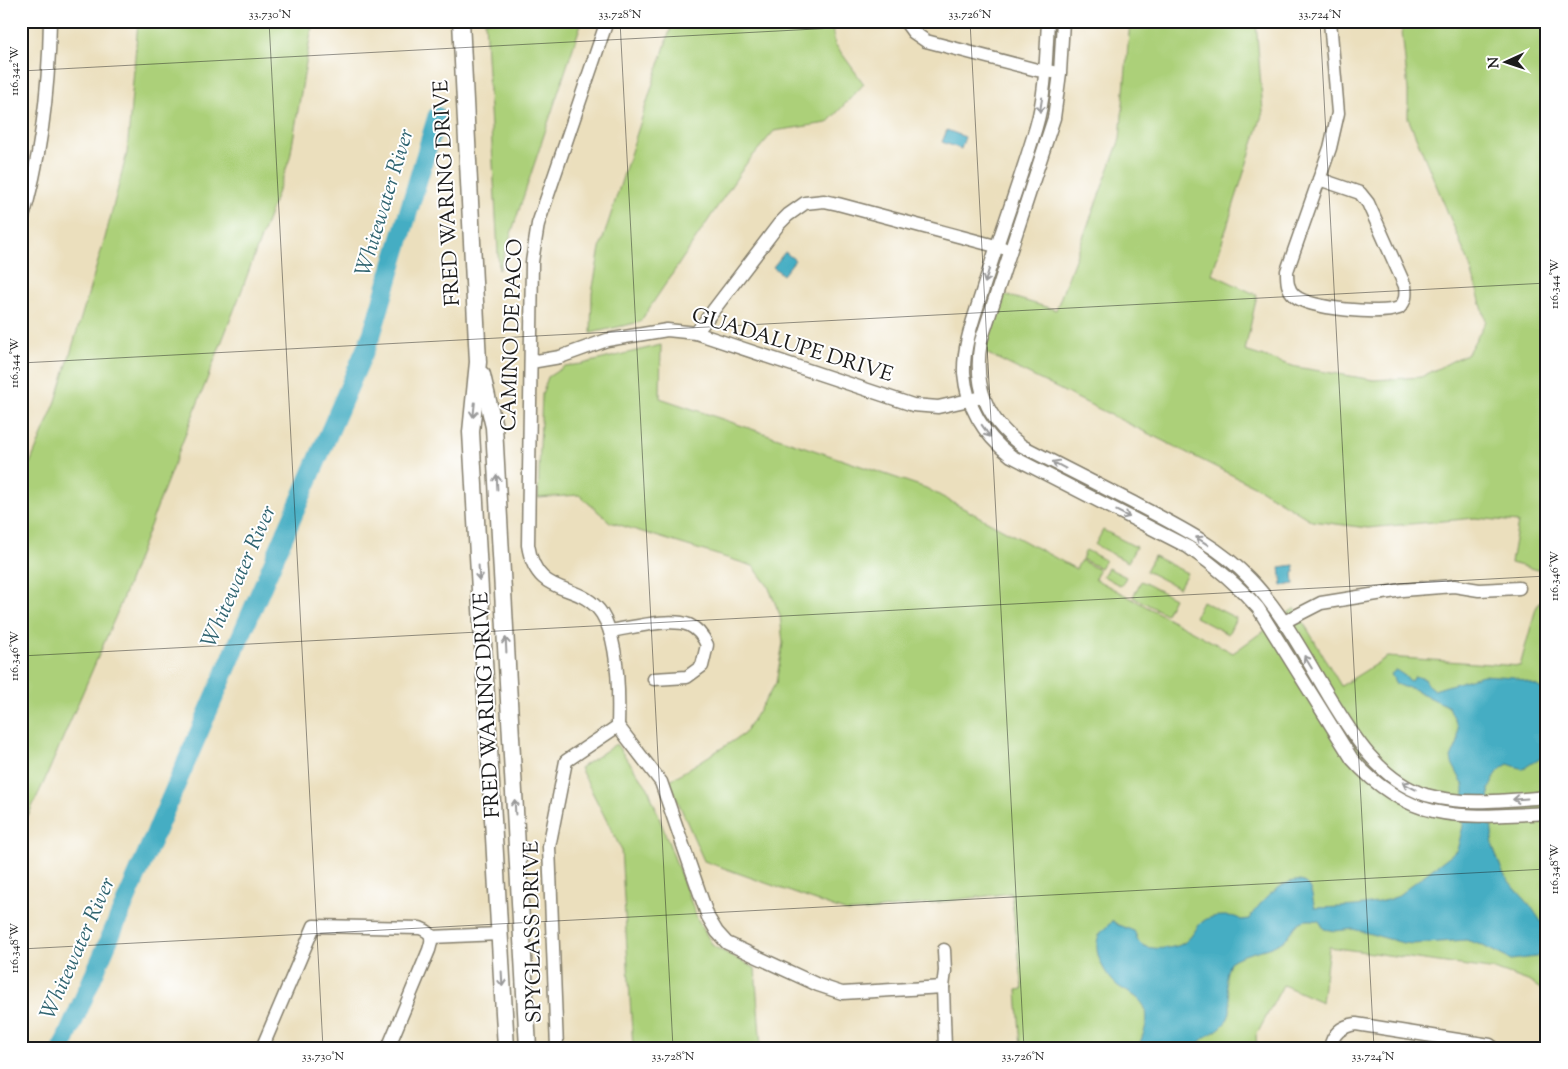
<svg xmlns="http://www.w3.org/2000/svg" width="1568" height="1069" font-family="'Sorts Mill Goudy',serif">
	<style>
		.green { fill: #acd079; stroke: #64764a }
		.water { fill: #44adc3; stroke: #306470 }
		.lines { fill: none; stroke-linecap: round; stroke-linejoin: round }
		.river { stroke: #44adc3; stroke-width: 19 }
		.minor-casing { stroke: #847e6c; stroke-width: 15 }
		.major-casing { stroke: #847e6c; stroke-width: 19 }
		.minor { stroke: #fff; stroke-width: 12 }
		.major { stroke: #fff; stroke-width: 16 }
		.oneway { stroke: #999 }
		.ticks { fill: none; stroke: #1c1c1c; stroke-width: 1; stroke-opacity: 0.45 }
		.labels { text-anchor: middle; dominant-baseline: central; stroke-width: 4; stroke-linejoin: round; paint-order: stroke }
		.street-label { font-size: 21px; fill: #1c1c1c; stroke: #fff }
		.water-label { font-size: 22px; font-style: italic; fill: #306470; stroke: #fff }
		.neatline { fill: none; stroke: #1c1c1c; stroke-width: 2 }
		.ticks-label { font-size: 12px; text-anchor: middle; fill: #1c1c1c }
	</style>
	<rect width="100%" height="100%" fill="#fff"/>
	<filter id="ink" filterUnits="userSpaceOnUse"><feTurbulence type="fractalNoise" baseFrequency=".02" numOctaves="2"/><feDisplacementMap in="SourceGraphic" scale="10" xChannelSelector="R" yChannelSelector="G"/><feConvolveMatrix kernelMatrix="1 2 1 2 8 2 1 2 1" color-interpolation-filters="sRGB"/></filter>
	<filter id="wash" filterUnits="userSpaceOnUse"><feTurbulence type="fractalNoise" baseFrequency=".0096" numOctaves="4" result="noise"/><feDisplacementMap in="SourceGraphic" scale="20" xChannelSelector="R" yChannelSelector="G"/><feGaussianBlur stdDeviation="1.12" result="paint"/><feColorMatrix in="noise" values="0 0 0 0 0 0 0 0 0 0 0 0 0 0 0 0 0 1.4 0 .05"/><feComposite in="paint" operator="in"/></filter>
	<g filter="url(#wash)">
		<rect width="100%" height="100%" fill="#ebdfbd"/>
		<!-- green -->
		<g class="green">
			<polygon points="138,21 313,21 290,158 240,295 161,497 117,613 44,782 21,830 21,485 56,401 105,238 127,153"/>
			<polygon points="485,21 582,21 499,270"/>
			<polygon points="673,21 831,21 835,44 864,84 827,123 774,131 746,164 640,322 591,333 592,293 600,248"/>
			<polygon points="1130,21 1256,21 1263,112 1212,274 1257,295 1245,351 1296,367 1374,380 1421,377 1468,353 1486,321 1469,263 1408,118 1408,90 1401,21 1547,21 1547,993 1528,981 1497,970 1329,947 1322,1002 1283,985 1256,1036 1257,1048 1021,1048 1017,990 1023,989 1011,893 867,911 847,912 704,861 669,781 744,734 776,683 783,643 780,615 768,586 753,566 610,522 579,495 538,498 542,394 548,377 565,366 582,364 661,345 660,398 926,488 1076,569 1081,560 1099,570 1095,579 1233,653 1295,608 1341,686 1387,657 1520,666 1536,608 1545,594 1541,571 1511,563 1518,522 1475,518 1368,528 1312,521 1260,489 984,352 1002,294 1056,310 1120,139"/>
			<polygon points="1103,530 1136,547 1128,562 1095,545"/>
			<polygon points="1086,550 1105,560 1100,568 1082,559"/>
			<polygon points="1154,556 1187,573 1179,588 1146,571"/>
			<polygon points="1108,568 1126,577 1121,586 1103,576"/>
			<polygon points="1141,581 1174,598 1166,614 1133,597"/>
			<polygon points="1202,601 1236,618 1228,634 1195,617"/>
			<polygon points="616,744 648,788 697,918 713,946 755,968 761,1048 633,1048 621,849 580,768"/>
		</g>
		<!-- water -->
		<g class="water">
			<polygon points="947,130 965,137 961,149 942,142"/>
			<polygon points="785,252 795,260 783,275 773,267"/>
			<polygon points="1294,565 1295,572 1293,573 1294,584 1282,586 1280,567"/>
			<path d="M1396,670L1405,676L1408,680L1411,681L1414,676L1425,679L1429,686L1434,690L1483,675L1514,677L1537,686L1547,693V753L1523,769L1508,764L1503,767L1497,773L1489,789L1493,847L1503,873L1512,885L1530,905L1546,929L1547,947L1544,952L1536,957L1511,960L1481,945L1466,940L1413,944L1403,943L1353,929L1335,931L1324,929L1319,921C1291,915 1297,935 1278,944C1262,952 1244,952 1230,962C1228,969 1225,975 1226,982C1228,995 1235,1011 1225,1023C1216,1034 1202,1036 1194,1048H1138C1142,1036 1149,1024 1146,1011C1142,997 1128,993 1118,986C1106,976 1093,955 1098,938C1101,931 1107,926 1113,921L1118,925L1134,931C1136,934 1137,939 1139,942C1146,951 1170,949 1180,945C1200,935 1193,916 1223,916C1230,916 1236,916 1241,920L1250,919C1256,905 1288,872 1305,883C1313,888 1312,900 1315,908C1343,907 1370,907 1396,897L1457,850L1463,826L1464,786L1452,763L1451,758L1458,742V727L1449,707L1411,688L1403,687L1396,684L1391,674Z"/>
		</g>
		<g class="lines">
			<!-- river -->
			<polyline class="river" points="62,1048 372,334 437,116"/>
		</g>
	</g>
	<g filter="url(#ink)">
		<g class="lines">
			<defs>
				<g id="minor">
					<path d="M607,21L538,224L532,262L528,545C537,601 579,579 602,614C619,641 619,694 618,726"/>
					<polyline points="905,21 913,32 926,41 1037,70 1053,72"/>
					<path d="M1048,21C1046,56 1046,93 1036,127C1020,182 999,237 982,292C974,318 963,345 964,373C967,408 984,435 1011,456L1188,547C1214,565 1237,584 1258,608L1352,759C1411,826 1466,817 1547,813"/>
					<path d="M1063,21L1060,73L1054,118L981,341C973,386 986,419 1022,446C1058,464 1094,483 1130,501C1171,523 1217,544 1250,579C1280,610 1302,651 1324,688C1349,729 1377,780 1426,795C1465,806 1508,800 1547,797"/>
					<path d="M1319,179L1360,193L1368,203L1405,286C1406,295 1406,301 1399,308C1381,315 1310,309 1295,296C1287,289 1287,281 1287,271L1330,148L1338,113L1330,21"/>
					<path d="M21,224C41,159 49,89 50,21"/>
					<polyline points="696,333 779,224 788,215 805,203 824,201 838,204 1003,248"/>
					<polyline points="531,362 560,357 607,340 667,330 696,333 913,405 938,407 978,398"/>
					<polyline points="1284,622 1321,603 1402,590 1454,586 1479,590 1519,588"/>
					<path d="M610,631C631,628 670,617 689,625C698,629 703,636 707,645L702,666L687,677L654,679"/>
					<polyline points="618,726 661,782 708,917 717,932 727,943 818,985 842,993 943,987"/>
					<polyline points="431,937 499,934"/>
					<polyline points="944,950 945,971 943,987 945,1048"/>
					<path d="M262,1048L314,926L420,928C433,933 433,937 429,950L388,1048"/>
					<polyline points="557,1048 549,847 566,761 618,726"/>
					<path d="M1330,1048C1333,1033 1342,1026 1356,1024L1490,1045L1494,1048"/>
				</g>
				<g id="major">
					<polyline points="461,21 478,362 471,432 506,1048"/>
					<polyline points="482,375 494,427 528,1048"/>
				</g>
			</defs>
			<!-- minor casing -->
			<use href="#minor" class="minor-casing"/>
			<!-- major casing -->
			<use href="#major" class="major-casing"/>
			<!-- minor -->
			<use href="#minor" class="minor"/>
			<!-- major -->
			<use href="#major" class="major"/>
		</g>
		<!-- one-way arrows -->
		<defs><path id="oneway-shaft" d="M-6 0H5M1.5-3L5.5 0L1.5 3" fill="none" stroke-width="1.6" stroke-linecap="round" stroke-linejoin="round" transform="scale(1.25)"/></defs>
		<g class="oneway">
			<use href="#oneway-shaft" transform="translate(1041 105) rotate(99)"/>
			<use href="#oneway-shaft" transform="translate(987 276) rotate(107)"/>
			<use href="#oneway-shaft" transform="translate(474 410) rotate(96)"/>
			<use href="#oneway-shaft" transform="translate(986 431) rotate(55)"/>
			<use href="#oneway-shaft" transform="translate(1059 465) rotate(-152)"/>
			<use href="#oneway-shaft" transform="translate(497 482) rotate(-93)"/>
			<use href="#oneway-shaft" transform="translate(1123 514) rotate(27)"/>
			<use href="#oneway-shaft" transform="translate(1202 541) rotate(-147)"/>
			<use href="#oneway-shaft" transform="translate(479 573) rotate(87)"/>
			<use href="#oneway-shaft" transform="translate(506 645) rotate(-93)"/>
			<use href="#oneway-shaft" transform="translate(1308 662) rotate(-121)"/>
			<use href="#oneway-shaft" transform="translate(1409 786) rotate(-152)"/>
			<use href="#oneway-shaft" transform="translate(1520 799) rotate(176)"/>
			<use href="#oneway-shaft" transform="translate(515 807) rotate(-93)"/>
			<use href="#oneway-shaft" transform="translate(502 979) rotate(87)"/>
		</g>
	</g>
	<!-- ticks -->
	<path class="ticks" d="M269,21L323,1048M620,21L673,1048M970,21L1024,1048M1320,21L1374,1048M21,71L967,21M21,363L1547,283M21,656L1547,576M21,949L1547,869"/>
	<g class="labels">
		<!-- street labels -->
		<g class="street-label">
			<text transform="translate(448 193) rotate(-93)">FRED WARING DRIVE</text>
			<text transform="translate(513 335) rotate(-88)">CAMINO DE PACO</text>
			<text transform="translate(792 346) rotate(17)">GUADALUPE DRIVE</text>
			<text transform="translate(488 705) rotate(-93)">FRED WARING DRIVE</text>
			<text transform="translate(534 932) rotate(-91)">SPYGLASS DRIVE</text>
		</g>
		<!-- water labels -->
		<g class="water-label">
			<text transform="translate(386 203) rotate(-73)">Whitewater River</text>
			<text transform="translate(240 577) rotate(-66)">Whitewater River</text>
			<text transform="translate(79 949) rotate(-66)">Whitewater River</text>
		</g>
	</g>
	<!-- margin -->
	<rect width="1568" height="1069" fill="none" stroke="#fff" stroke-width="55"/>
	<!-- north arrow -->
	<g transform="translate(1506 62) rotate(267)" stroke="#ffffff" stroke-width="4" paint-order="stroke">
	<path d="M0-4L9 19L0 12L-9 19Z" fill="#1c1c1c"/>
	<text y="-8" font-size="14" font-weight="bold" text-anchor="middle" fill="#1c1c1c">N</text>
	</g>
	<rect x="28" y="28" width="1512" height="1014" class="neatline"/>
	<g class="ticks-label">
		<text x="270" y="18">33.730°N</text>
		<text x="620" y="18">33.728°N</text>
		<text x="970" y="18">33.726°N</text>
		<text x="1320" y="18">33.724°N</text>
		<text transform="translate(14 71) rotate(-90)" y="4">116.342°W</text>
		<text transform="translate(1554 284) rotate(-90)" y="4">116.344°W</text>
		<text transform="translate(14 363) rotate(-90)" y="4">116.344°W</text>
		<text transform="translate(1554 576) rotate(-90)" y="4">116.346°W</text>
		<text transform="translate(14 656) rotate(-90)" y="4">116.346°W</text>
		<text transform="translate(1554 869) rotate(-90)" y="4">116.348°W</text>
		<text transform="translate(14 948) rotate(-90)" y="4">116.348°W</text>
		<text x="323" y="1060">33.730°N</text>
		<text x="673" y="1060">33.728°N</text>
		<text x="1023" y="1060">33.726°N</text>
		<text x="1373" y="1060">33.724°N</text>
	</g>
</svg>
